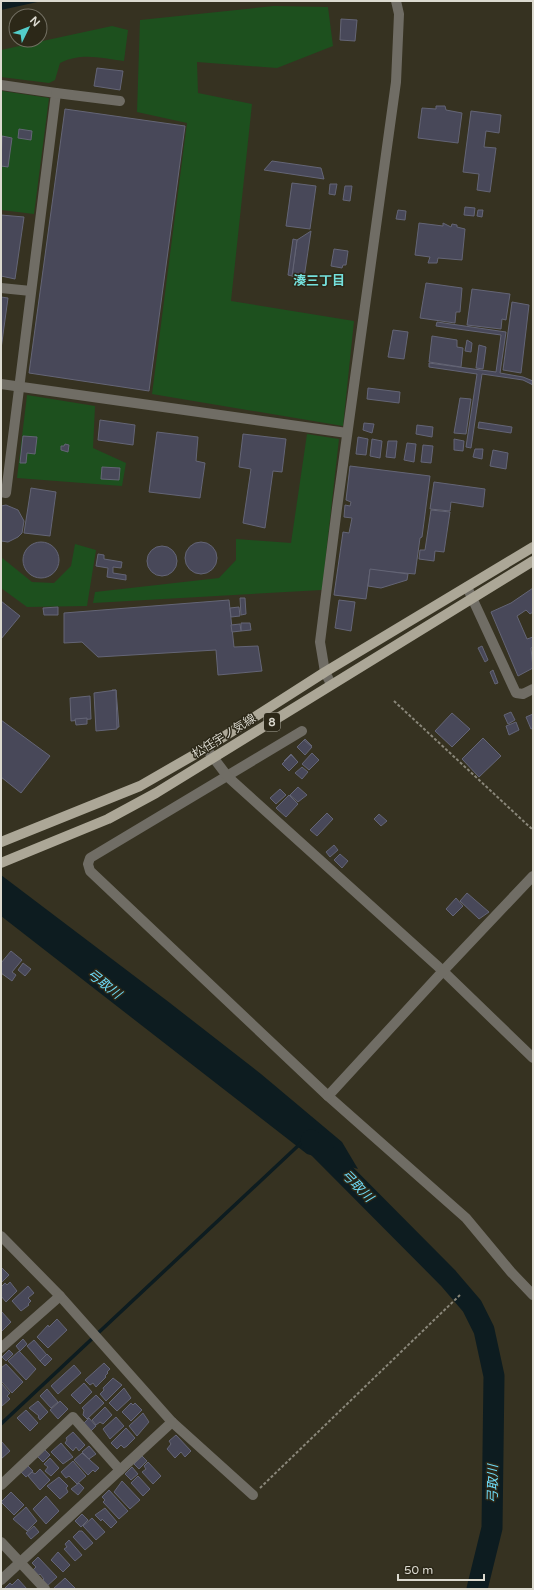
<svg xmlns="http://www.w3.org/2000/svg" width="534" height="1590" font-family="'Varela Round','Noto Sans JP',sans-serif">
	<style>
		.green { fill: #1d501e }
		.water { fill: #0d1c20 }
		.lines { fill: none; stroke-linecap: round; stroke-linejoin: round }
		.stream { stroke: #0d1c20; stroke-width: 3.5 }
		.river { stroke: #0d1c20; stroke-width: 21 }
		.building { fill: #484859; stroke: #646576 }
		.path { stroke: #8a877a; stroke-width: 2; stroke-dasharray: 3 2; stroke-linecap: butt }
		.minor { stroke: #706d65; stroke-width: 10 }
		.major { stroke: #aca797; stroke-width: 10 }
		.labels { text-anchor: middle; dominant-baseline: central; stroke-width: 3; stroke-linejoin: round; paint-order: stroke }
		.shield { fill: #2c2818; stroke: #a7a599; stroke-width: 1 }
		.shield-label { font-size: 11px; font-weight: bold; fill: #dcdad0 }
		.street-label { font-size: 12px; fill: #dcdad0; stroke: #2c2818 }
		.neighbourhood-label { font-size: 13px; font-weight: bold; fill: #75e1dd; stroke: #2c2818 }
		.water-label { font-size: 13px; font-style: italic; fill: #6ddcfa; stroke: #2c2818 }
	</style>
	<rect width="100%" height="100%" fill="#363221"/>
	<!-- green -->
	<g class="green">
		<polygon points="274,6 328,7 333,46 277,68 197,62 198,93 252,104 231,301 354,321 343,426 152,394 187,123 137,112 140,20"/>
		<path d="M112,26L128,30L124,61C102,58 81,52 60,63L55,80L49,83L1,77V50Z"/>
		<polygon points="2,91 49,98 34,214 1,210"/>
		<polygon points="27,395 95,406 93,448 126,463 122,486 17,478"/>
		<polygon points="307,434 339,439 322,590 93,603 95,592 219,578 236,560 236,539 291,543"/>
		<polygon points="75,544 96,550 87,606 27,607 1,588 1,557 32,582 54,583 71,566"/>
	</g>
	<!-- water -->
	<g class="water">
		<polygon points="1,1 42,1 1,10"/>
		<polygon points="1,875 170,1003 261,1074 342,1142 358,1169 307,1154 1,916"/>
	</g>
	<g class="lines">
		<!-- stream -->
		<polyline class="stream" points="1,1424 301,1143"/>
		<!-- river -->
		<polyline class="river" points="311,1140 448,1278 472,1306 484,1330 494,1376 492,1528 477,1589"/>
	</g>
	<!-- building -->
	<g class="building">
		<polygon points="341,19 357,20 355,41 340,40"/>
		<polygon points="97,68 123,71 120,90 94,86"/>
		<polygon points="436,106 445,106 446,110 462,113 458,143 418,138 422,108 436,109"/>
		<polygon points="65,109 185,126 149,391 29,373"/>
		<polygon points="471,111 501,115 499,133 486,131 484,147 496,148 490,192 477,190 479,174 463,172"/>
		<polygon points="19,129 32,131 31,140 18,138"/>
		<polygon points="2,136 12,138 8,167 1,166"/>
		<polygon points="272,161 321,168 324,179 264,170"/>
		<polygon points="292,183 316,186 310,229 286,226"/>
		<polygon points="330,184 337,184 335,195 329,194"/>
		<polygon points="345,186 352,186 350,201 343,200"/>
		<polygon points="465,207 475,208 474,216 464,215"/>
		<polygon points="398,210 406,211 405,220 396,219"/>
		<polygon points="478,210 483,210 482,217 477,216"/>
		<polygon points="1,215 24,217 15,279 1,276"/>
		<polygon points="419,223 443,226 443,223 451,227 452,224 457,225 457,227 465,229 462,260 438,258 437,263 428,263 430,257 415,255"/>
		<polygon points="311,231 304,278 292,276 297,240"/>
		<polygon points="293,239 297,240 292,276 288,275"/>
		<polygon points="334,249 348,251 346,265 343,265 342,268 331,266"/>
		<polygon points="426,283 462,288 460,312 456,312 455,323 420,318"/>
		<polygon points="472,289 510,294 506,320 502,319 501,329 467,325"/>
		<polygon points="1,297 8,298 1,349"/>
		<polygon points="512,302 529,305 521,373 503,370"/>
		<polygon points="437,322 506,332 500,373 523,377 533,381 533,385 523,380 482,374 471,448 466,447 477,374 429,367 429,363 496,372 501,335 436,326"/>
		<polygon points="393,330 408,332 404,359 388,357"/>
		<polygon points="432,336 457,340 457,347 463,348 461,367 429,362"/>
		<polygon points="467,340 472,343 471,352 465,351"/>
		<polygon points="479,345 486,347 483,369 476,368"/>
		<polygon points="368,388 400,392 399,403 367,399"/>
		<polygon points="460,398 471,399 466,434 454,433"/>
		<polygon points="100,420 135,425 133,445 98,440"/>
		<polygon points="479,422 512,427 511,433 478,428"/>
		<polygon points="364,423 374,424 372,433 363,430"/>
		<polygon points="417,425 433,427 432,437 416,434"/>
		<polygon points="157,432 198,437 196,461 205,463 200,498 149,492"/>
		<polygon points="243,434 286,439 282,472 273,471 265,528 243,523 251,469 239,467"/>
		<polygon points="23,436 37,437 35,454 27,453 26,463 20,463"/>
		<polygon points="358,437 368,439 366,455 356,454"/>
		<polygon points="372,439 382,441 380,458 370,456"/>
		<polygon points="454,439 464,441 463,451 454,450"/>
		<polygon points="388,441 397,441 395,458 386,457"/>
		<polygon points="407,443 416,444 414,462 404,460"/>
		<polygon points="65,444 69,445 68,452 61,450 61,446 64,446"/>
		<polygon points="423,445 433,446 431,463 421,462"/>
		<polygon points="475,449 483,449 482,459 473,457"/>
		<polygon points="493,450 508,453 506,469 490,466"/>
		<polygon points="350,466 430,476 422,537 420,538 415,574 370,570 366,599 334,595 343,532 349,533 352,518 344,517 345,505 350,506 351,502 346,500"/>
		<polygon points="102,467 120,468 119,480 101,479"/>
		<polygon points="434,482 485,489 483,507 451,502 450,511 430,509"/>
		<polygon points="31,488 56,492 50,536 24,533"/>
		<polygon points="6,505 18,510 24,521 22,533 18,537 8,542 1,541 1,506"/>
		<polygon points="431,510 450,512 444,552 435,551 434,561 419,559 420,550 425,550"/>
		<circle cx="41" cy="560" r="18"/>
		<circle cx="201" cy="558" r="16"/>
		<circle cx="162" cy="561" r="15"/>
		<polygon points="98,554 104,555 104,559 122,562 121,568 113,567 113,573 126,575 126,580 107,577 108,568 96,566"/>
		<polygon points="370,569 408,574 407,580 381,588 368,586"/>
		<polygon points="533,588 533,612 530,614 526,610 517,616 527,639 533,637 533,647 531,648 533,668 518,676 491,612 511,603"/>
		<polygon points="240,598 245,598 246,614 241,615"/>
		<polygon points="229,600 234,647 258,646 262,671 218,675 216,650 98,657 82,642 64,643 64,613"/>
		<polygon points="339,600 355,602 351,631 335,628"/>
		<polygon points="1,601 20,616 1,639"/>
		<polygon points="58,607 58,615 44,615 43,608"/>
		<polygon points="239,607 240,616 231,617 230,608"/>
		<polygon points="241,623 250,623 251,630 241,631"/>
		<polygon points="240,624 241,631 232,632 231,625"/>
		<polygon points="482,646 488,660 485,662 478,648"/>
		<polygon points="493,670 498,683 495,684 490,672"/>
		<polygon points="112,690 116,690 119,727 114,728"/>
		<polygon points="116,690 117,729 96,731 94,693"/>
		<polygon points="90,696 91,719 71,721 70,698"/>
		<polygon points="511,712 515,720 508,724 504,715"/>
		<polygon points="452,713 470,729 452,747 435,731"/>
		<polygon points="533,714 533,728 531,729 526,717"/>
		<polygon points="87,718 87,724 76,725 75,719"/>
		<polygon points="1,720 50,756 21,793 1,777"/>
		<polygon points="516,722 519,730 509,735 506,726"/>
		<polygon points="483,738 501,756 479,777 462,759"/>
		<polygon points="305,739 312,746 305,753 298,747"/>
		<polygon points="304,740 312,747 305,755 297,747"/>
		<polygon points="312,753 319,760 309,770 302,764"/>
		<polygon points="291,754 297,761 291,768 284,761"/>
		<polygon points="291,755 298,762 289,771 282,764"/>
		<polygon points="302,767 308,772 302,779 295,773"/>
		<polygon points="298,787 307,795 298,802 290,795"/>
		<polygon points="280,789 286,795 276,804 270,798"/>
		<polygon points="289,795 298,804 286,817 276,808"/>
		<polygon points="327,813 333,819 317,836 310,830"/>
		<polygon points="379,814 387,821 381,826 374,819"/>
		<polygon points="334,845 338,850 330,857 326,852"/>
		<polygon points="340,854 348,861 342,868 334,860"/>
		<polygon points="467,893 489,912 479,919 460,901"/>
		<polygon points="456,898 463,906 453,916 446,909"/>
		<polygon points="11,951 22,960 12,972 16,975 12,981 1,973 1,963"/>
		<polygon points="23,963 31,969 25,976 18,970"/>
		<polygon points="1,1267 9,1275 1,1283"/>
		<polygon points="10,1282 17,1291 6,1302 1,1296 1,1287 5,1283 7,1285"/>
		<polygon points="28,1286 34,1293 28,1298 31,1301 28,1304 29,1305 21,1311 12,1301"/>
		<polygon points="1,1311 11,1322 1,1332"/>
		<polygon points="57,1319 67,1330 48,1348 37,1337 48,1325 49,1327"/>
		<polygon points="23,1339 27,1344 20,1351 16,1346"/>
		<polygon points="34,1340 47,1355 40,1361 27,1346"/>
		<polygon points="9,1350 13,1354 6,1361 2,1357"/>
		<polygon points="19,1351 36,1369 26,1380 8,1361"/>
		<polygon points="47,1354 52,1359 45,1366 40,1361"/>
		<polygon points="104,1363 110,1369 107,1372 108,1373 105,1376 106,1377 96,1387 93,1383 90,1385 85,1380"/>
		<polygon points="6,1364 23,1382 12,1393 1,1381 1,1368"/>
		<polygon points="74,1365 81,1373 58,1394 51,1386"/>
		<polygon points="113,1378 122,1385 106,1401 100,1394 104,1390 103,1388"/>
		<polygon points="1,1383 10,1393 7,1396 10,1399 2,1406"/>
		<polygon points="84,1383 92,1392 80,1404 71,1395"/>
		<polygon points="124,1388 131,1398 117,1411 109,1403"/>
		<polygon points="47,1389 58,1402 51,1408 40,1396"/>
		<polygon points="96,1395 104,1403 87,1419 83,1415 84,1410 82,1408"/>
		<polygon points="38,1401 48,1412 40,1420 38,1417 39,1416 29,1408"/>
		<polygon points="60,1401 68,1409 58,1419 50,1410"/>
		<polygon points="131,1403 133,1405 135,1403 142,1410 131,1421 122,1412"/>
		<polygon points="105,1407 112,1415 103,1424 100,1422 96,1425 92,1420"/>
		<polygon points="26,1410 38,1423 30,1431 17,1418"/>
		<polygon points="143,1413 149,1422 137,1436 129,1426"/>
		<polygon points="116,1417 124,1426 110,1439 103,1429"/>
		<polygon points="89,1418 96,1426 90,1432 83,1424"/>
		<polygon points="126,1428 135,1438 127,1446 124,1448 121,1445 117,1449 111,1443"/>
		<polygon points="73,1432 85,1445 79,1451 76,1447 73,1451 65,1443 67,1440 66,1438"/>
		<polygon points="176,1435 191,1451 185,1457 181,1452 175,1458 167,1449 171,1444 169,1441"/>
		<polygon points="1,1441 10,1451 1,1459"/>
		<polygon points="61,1443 73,1457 63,1464 51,1452"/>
		<polygon points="89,1446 96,1454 89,1459 82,1452"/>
		<polygon points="43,1448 50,1455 43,1462 36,1455"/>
		<polygon points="82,1453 99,1468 95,1472 93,1470 88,1475 74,1460"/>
		<polygon points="142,1456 147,1461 139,1469 134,1464"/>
		<polygon points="50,1458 59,1468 51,1476 45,1471 48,1467 44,1464"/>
		<polygon points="73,1461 86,1476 77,1484 69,1476 66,1478 61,1472"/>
		<polygon points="148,1462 161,1476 153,1484 142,1472 146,1469 144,1466"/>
		<polygon points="26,1464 33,1471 26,1477 20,1471"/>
		<polygon points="132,1467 138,1474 131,1480 125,1474"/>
		<polygon points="40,1469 50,1480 40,1490 28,1476 32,1472 35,1474"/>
		<polygon points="138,1476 150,1489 143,1496 131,1483"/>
		<polygon points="59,1477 68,1486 66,1488 68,1492 60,1499 47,1486"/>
		<polygon points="122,1481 140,1500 130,1509 114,1492"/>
		<polygon points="79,1483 84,1488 78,1495 71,1489"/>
		<polygon points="109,1490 128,1511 119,1519 103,1502 105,1500 102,1497"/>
		<polygon points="11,1492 24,1505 14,1515 1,1502"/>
		<polygon points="46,1496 59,1511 46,1524 33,1509"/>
		<polygon points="26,1507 37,1521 27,1531 13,1519"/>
		<polygon points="105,1508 117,1522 111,1528 102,1519 101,1521 95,1515"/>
		<polygon points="82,1514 88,1520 81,1527 75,1521"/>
		<polygon points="92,1518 105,1532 96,1540 83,1526"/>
		<polygon points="34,1526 39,1532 31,1539 26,1533"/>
		<polygon points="79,1531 82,1531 93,1543 85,1550 73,1537"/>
		<polygon points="69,1540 82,1555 75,1561 64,1549 67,1547 65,1544"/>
		<polygon points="58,1552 70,1565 63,1572 51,1560"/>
		<polygon points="38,1557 57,1577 46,1587 41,1582 44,1579 40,1574 37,1577 32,1571 36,1567 32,1563"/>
		<polygon points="65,1578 76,1589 53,1589"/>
		<polygon points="18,1579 27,1589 4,1589 10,1583 12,1585"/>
	</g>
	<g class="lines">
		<!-- path -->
		<g class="path">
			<polyline points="394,701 533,830"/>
			<polyline points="260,1488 460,1295"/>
		</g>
		<!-- minor -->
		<g class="minor">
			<polyline points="1,85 56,93 6,493 1,492"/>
			<polyline points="56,93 120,101"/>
			<polyline points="1,288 31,291"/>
			<polyline points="1,384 347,433"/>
			<polyline points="467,587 516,693 523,694 533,689"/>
			<polyline points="331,684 325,672 320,642 337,508 396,82 399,14 396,1"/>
			<polyline points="302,731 90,858 88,864 90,871 328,1096 466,1218 511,1272 533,1295"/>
			<polyline points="206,748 228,777 443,971 533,1058"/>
			<polyline points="328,1096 443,971 533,876"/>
			<polyline points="1,1236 60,1296 172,1422 253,1495"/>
			<polyline points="1,1348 60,1296"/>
			<polyline points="1,1485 73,1417 120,1470"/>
			<polyline points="1,1542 45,1589"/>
			<polyline points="1,1580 172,1422"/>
		</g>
		<!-- major -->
		<g class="major">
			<polyline points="1,842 140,786 206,748 325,672 533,547"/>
			<polyline points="1,863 108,819 156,793 533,561"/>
		</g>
	</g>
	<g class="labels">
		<!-- shield labels -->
		<rect class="shield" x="264" y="713" width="16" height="18" rx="3"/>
		<g class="shield-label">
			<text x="272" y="722">8</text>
		</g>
		<!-- street labels -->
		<g class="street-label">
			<text transform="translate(224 736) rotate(-32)">松任宇ノ気線</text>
		</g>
		<!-- neighbourhood labels -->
		<g class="neighbourhood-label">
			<text x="319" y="281">湊三丁目</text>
		</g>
		<!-- water labels -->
		<g class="water-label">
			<text transform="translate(104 984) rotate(38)">弓取川</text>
			<text transform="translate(357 1186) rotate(45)">弓取川</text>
			<text transform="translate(493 1484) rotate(-89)">弓取川</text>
		</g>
	</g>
	<!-- border -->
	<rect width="534" height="1590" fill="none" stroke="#dcdad0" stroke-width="4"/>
	<!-- north arrow -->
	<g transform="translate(28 28) rotate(47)"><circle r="19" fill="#2c2818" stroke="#726f62"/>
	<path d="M0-3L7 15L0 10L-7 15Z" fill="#53cdca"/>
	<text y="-6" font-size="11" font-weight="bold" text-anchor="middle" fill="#dcdad0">N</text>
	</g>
	<!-- scale -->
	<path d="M398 1574v6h86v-6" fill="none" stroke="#dcdad0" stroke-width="2"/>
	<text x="404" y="1574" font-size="12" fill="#dcdad0" stroke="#2c2818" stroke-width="3" paint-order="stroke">50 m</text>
</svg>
